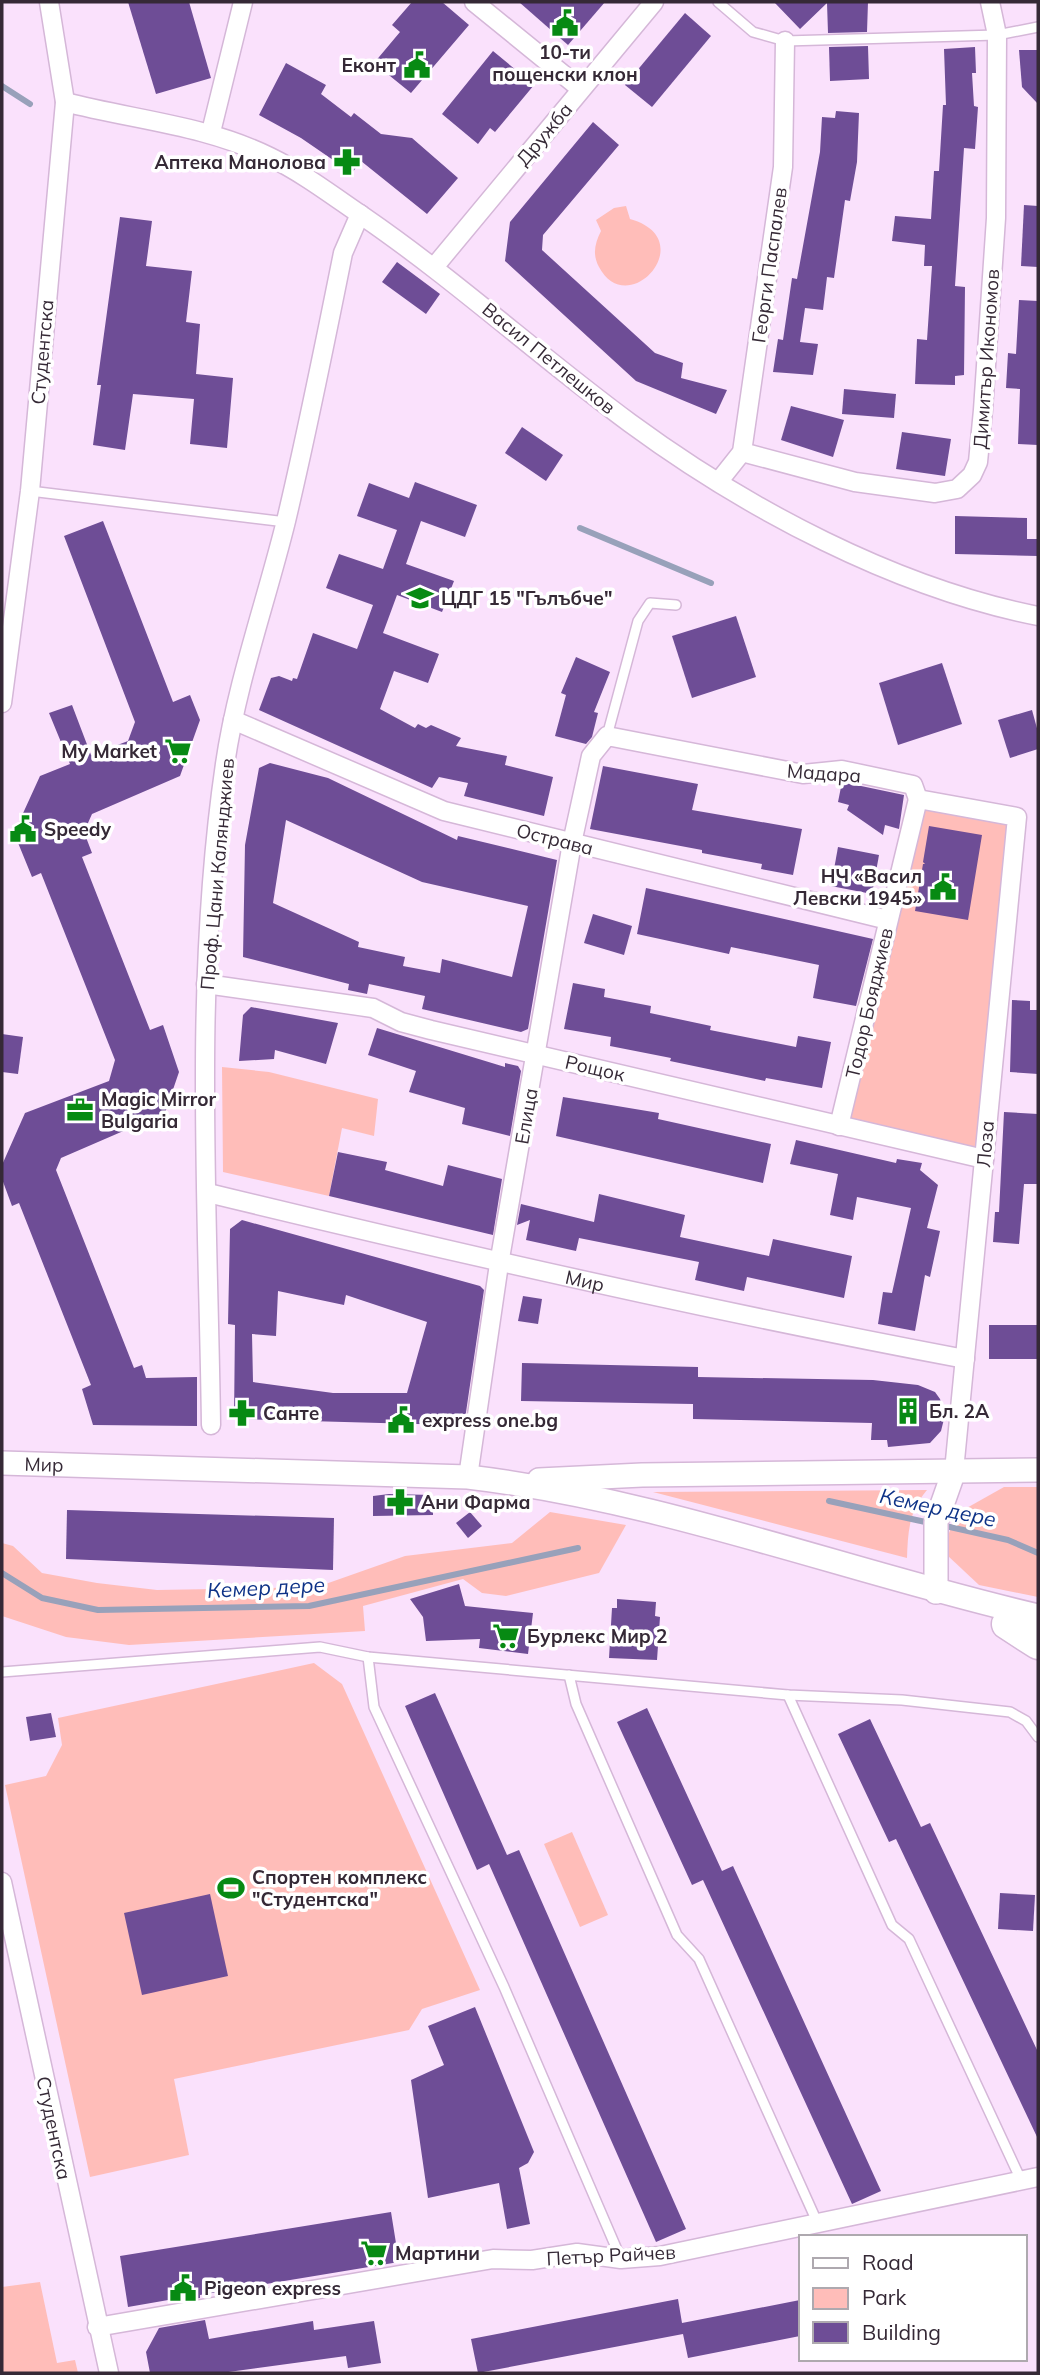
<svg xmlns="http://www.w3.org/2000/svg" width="1040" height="2375" font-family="Mulish,sans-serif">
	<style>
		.green { fill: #ffbdb9 }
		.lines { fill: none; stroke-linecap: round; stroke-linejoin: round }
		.stream { stroke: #98a1ba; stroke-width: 6 }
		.building { fill: #6e4d96; fill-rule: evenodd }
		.service-casing { stroke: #d5b7d8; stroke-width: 12 }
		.minor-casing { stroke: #d5b7d8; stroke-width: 21 }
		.tertiary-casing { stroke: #d5b7d8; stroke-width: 26 }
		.trunk-casing { stroke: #d5b7d8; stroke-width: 33 }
		.service { stroke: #fff; stroke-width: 9 }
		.minor { stroke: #fff; stroke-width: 18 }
		.tertiary { stroke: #fff; stroke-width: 23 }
		.trunk { stroke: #fff; stroke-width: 30 }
		.labels { text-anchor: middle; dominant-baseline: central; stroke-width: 7; stroke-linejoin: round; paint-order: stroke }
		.poi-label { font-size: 19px; font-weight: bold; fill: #352936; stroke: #fff; text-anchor: start }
		.street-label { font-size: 19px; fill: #352936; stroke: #fff }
		.water-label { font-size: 21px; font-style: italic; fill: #0d3287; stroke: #fff }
	</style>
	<rect width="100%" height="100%" fill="#fae1fc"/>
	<!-- green -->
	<g class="green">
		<path d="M626,206L630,219C702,239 628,322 599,267C592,254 595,243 601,231L596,220L614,208Z"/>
		<polygon points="918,799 1017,817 984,1159 839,1126"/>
		<polygon points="222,1067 269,1072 378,1099 374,1136 342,1128 329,1196 223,1172"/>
		<polygon points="1004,1487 1038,1487 1038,1597 979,1585 947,1555 949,1533 956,1514"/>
		<path d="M927,1490C909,1511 908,1531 907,1558L653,1492Z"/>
		<polygon points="550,1512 626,1525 599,1573 506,1596 482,1593 463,1579 363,1606 365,1631 129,1645 66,1637 2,1616 2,1543 13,1546 42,1573 97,1583 157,1590 317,1587 405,1556 512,1543"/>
		<polygon points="314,1663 342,1684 480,1990 422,2009 409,2030 174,2079 189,2155 90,2177 5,1785 46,1776 62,1745 58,1718"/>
		<polygon points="572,1832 608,1915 580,1927 544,1844"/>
		<polygon points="40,2282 57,2363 75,2360 78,2373 2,2373 2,2287"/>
	</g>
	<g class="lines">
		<!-- stream -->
		<g class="stream">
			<polyline points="2,86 30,104"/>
			<polyline points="580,528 711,583"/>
			<polyline points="829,1501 930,1523"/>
			<polyline points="941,1525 1008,1540 1038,1553"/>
			<polyline points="2,1573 42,1598 98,1610 309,1606 578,1548"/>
		</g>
	</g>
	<!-- building -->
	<g class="building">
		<polygon points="128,2 189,2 211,78 156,94"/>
		<polygon points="412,2 442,2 469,25 411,93 374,63 400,32 392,25"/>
		<polygon points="519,2 605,2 568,45"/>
		<polygon points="774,2 868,2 867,32 828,33 827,3 800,29"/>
		<polygon points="685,13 711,36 652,107 625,85"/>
		<polygon points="868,46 869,79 830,81 829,47"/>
		<polygon points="975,47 976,73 972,73 974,106 978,107 975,149 964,148 955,286 965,287 964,375 955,376 955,385 915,384 917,339 927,340 932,266 924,266 925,245 892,241 895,216 931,219 934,171 939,171 943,105 946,105 944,49"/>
		<polygon points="1019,50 1038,50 1038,104 1022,87"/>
		<polygon points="493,51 534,85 495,132 490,128 478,144 442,114"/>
		<polygon points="286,63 326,85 321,94 351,117 354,113 381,134 412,138 458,178 427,214 361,161 352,173 301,138 259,115"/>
		<polygon points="836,111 859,113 857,162 850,201 845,200 834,278 827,277 823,310 805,308 800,342 818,344 813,375 773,372 778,339 783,340 792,278 797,279 820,152 822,117 835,118"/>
		<polygon points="593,122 619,145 543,235 542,250 655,353 683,363 681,378 727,390 716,414 636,381 505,261 510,222"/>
		<polygon points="1024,205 1038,206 1038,267 1021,266"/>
		<polygon points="120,217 152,221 146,266 192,271 186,322 200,324 196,374 233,378 227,448 190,444 194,399 133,394 125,450 93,445 101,385 97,385"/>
		<polygon points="397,262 440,294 426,314 382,282"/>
		<polygon points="1019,300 1038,301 1038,445 1018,444 1020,389 1006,388 1008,353 1016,354"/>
		<polygon points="844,389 896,394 894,418 842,414"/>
		<polygon points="791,406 844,420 833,457 781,440"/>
		<polygon points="522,427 563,455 546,481 505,453"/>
		<polygon points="902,432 951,439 945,476 896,469"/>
		<polygon points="415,482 477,505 465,537 421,521 406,564 454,581 442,612 397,595 383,633 439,654 428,683 394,671 380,709 415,728 418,724 426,728 431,725 461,738 456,746 507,756 505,765 553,777 544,816 464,796 468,783 439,777 432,788 259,710 271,678 279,676 292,681 293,678 297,679 313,633 357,649 373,605 326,588 339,554 383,569 397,530 357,516 369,483 409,498"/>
		<polygon points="955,516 1027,518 1027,539 1038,539 1038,556 955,554"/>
		<polygon points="103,521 173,702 190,695 200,720 180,776 92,814 84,832 92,853 82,857 150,1030 163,1025 179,1072 165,1113 61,1158 56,1170 134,1368 142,1365 146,1378 197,1377 197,1426 93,1425 82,1389 91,1385 19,1203 12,1206 2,1179 2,1165 25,1113 109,1081 115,1060 41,873 32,877 14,833 40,776 70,764 49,713 72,705 91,755 128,741 135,722 64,536"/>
		<polygon points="736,616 756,677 692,698 672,636"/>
		<polygon points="576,657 610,672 594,712 598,713 592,737 586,744 555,736 566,695 561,693"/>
		<polygon points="942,663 962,724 898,745 879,683"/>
		<polygon points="1032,710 1038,732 1038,749 1010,758 998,720"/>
		<path d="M270,763L328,778L457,840L458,836L557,860L528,1029L521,1032L422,1009L425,996L369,984L367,994L348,990L349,984L243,957L245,845L259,768ZM286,820L422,882L528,906L512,977L442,959L440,973L403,966L405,957L358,947L359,942L273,903Z"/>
		<polygon points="603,766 698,784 692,810 802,829 793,875 761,869 762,864 702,853 702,850 590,829"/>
		<polygon points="842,782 904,795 899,829 885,825 883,835 847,810 849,805 838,802"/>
		<polygon points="929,826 982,835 968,920 915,911 923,864 925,864 923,862"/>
		<polygon points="838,847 879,855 872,894 831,886"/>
		<polygon points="646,888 873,939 856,1006 813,998 819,965 731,947 729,954 637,934"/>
		<polygon points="593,914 632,926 624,955 584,943"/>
		<polygon points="573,983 605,989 604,997 651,1006 650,1013 711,1026 710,1030 796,1047 798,1036 831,1042 822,1088 766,1078 765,1081 670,1061 671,1058 610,1046 611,1037 564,1029"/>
		<polygon points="1012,1000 1030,1001 1030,1010 1038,1010 1038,1074 1010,1072"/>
		<polygon points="251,1007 338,1023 326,1064 275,1050 274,1059 239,1061 243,1015"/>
		<polygon points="377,1028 505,1067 505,1063 518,1066 521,1071 510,1136 462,1124 465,1108 409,1092 416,1071 368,1055"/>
		<polygon points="2,1034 23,1037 18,1074 2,1072"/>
		<polygon points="563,1097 659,1113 658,1119 771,1144 763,1183 556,1136"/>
		<polygon points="1004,1112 1038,1114 1038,1184 1024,1184 1019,1244 993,1242 995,1212 999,1212"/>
		<polygon points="796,1140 896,1163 897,1159 922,1163 920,1170 938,1185 927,1228 940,1231 930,1277 925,1275 915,1331 878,1324 883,1292 892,1293 911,1208 857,1197 853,1220 830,1215 838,1174 790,1164"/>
		<polygon points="338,1152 387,1162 385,1170 443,1186 448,1165 502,1179 493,1235 329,1196"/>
		<polygon points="599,1194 685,1215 680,1237 769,1256 773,1239 852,1256 844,1298 747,1277 744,1291 695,1280 699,1262 579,1238 576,1251 526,1240 530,1220 517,1225 521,1204 594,1222"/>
		<path d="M242,1220L480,1286L484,1290L465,1419L453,1425L234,1419L235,1325L228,1324L230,1229ZM278,1291L344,1305L346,1295L427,1322L407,1393H333L253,1382L252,1334L276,1336Z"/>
		<polygon points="523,1296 542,1299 538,1324 518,1321"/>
		<rect x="989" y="1325" width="49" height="34"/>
		<polygon points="522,1363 698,1367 698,1377 873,1380 918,1385 935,1392 940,1399 945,1415 941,1431 930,1443 888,1447 887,1440 871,1440 872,1423 693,1419 693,1404 521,1401"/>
		<polygon points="389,1494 433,1495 433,1515 373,1516 373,1496"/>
		<polygon points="67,1510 334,1518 333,1570 66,1559"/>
		<polygon points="470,1512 482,1526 468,1538 456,1523"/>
		<polygon points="459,1584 465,1606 533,1613 528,1654 479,1648 480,1639 426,1641 423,1617 410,1599"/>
		<polygon points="617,1599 656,1602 655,1616 660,1617 657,1660 609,1658 612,1608 617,1608"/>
		<polygon points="435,1693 507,1855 519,1850 686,2229 656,2242 489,1864 477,1870 405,1706"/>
		<polygon points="647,1708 722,1871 733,1866 881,2191 852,2204 703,1880 692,1885 617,1722"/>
		<polygon points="51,1713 56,1737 30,1741 26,1717"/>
		<polygon points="870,1719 921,1827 930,1823 1038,2052 1038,2139 896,1839 889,1842 838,1734"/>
		<polygon points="1000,1893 1035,1895 1033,1931 998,1929"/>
		<polygon points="210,1894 228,1976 142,1995 124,1913"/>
		<polygon points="475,2007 534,2152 528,2163 519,2168 530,2224 507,2229 499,2183 428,2198 411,2080 444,2065 428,2026"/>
		<polygon points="391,2212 399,2262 200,2295 200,2298 172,2303 174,2299 128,2307 120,2256"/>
		<polygon points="678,2299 682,2323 800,2300 800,2336 688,2358 683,2334 478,2373 471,2339"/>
		<polygon points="205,2320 209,2339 313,2321 314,2330 374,2321 381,2363 348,2368 346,2356 221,2373 150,2373 146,2352 159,2328"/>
	</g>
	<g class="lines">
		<defs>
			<g id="service">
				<polyline points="718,2 753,32 785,41 997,35 1038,27"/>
				<polyline points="30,491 286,522"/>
				<polyline points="607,736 638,621 650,603 676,605"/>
				<polyline points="368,1657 374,1707 504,1987 621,2259"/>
				<polyline points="2,1672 320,1647 368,1657 788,1695 902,1700 1010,1712 1026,1721 1038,1737"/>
				<polyline points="569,1675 576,1704 677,1935 699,1959 818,2224"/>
				<polyline points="788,1695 892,1925 909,1939 1021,2180"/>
			</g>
			<g id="minor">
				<polyline points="474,2 581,89"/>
				<path d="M65,102C134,120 205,125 270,157C303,173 333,196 364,217C457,281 540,357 630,423C747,509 896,588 1038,616"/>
				<polyline points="211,132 243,2"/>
				<polyline points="435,266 654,2"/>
				<polyline points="742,452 855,482 935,493 957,489 972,475 978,462 983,410 996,218 997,35 990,2"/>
				<polyline points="719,481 742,452 783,167 785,41"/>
				<polyline points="2,703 30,491 65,102 49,2"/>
				<polyline points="233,720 444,811 888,920"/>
				<polyline points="206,984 373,1008 401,1022 431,1030 984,1159"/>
				<polyline points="839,1126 918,799"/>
				<path id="s1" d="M208,1193C459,1254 711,1311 965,1359"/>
				<path d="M211,1425C208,1204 193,983 225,764C237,682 266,602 286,521C307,433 325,343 343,253L360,214"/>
				<polyline points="468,1477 499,1264 572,843 591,756 607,736 803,774 842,770 913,785 918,799 1017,817 954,1471"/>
				<polyline points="2,1882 109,2373"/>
				<polyline points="97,2327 493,2259 532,2260 577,2253 621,2259 660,2256 1038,2177"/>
			</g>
			<g id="tertiary">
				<path id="s2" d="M2,1463L468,1477C662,1500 848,1572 1038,1616"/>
				<polyline points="539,1480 642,1475 1038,1470"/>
				<polyline points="936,1592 936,1522 954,1471"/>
			</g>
			<polyline id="trunk" points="1007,1624 1038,1644"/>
		</defs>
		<!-- service casing -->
		<use href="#service" class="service-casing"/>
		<!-- minor casing -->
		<use href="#minor" class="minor-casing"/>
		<!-- tertiary casing -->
		<use href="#tertiary" class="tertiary-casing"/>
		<!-- trunk casing -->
		<use href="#trunk" class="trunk-casing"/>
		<!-- service -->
		<use href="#service" class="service"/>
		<!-- minor -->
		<use href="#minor" class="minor"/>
		<!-- tertiary -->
		<use href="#tertiary" class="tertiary"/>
		<!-- trunk -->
		<use href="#trunk" class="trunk"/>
	</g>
	<!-- icons -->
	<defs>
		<symbol id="civic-bare" viewBox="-9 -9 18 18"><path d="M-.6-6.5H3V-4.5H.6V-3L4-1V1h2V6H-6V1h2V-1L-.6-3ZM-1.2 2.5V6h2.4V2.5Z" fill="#078a13" stroke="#fff" stroke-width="2.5" paint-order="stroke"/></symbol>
		<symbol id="pharmacy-bare" viewBox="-9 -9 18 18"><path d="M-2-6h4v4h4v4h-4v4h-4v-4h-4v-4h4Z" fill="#078a13" stroke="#fff" stroke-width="2.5" paint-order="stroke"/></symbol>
		<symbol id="school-bare" viewBox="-9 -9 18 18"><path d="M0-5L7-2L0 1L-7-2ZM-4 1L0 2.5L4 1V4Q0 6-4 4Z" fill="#078a13" stroke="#fff" stroke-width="2.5" paint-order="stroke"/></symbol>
		<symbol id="supermarket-bare" viewBox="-9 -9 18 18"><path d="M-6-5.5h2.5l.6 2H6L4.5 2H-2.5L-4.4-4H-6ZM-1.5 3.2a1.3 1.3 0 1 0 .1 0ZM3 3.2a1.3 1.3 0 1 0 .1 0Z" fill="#078a13" stroke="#fff" stroke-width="2.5" paint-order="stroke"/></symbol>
		<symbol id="office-bare" viewBox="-9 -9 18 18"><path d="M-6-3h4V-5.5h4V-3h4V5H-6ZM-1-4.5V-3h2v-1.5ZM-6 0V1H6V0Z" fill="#078a13" stroke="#fff" stroke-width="2.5" paint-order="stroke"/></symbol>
		<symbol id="building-bare" viewBox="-9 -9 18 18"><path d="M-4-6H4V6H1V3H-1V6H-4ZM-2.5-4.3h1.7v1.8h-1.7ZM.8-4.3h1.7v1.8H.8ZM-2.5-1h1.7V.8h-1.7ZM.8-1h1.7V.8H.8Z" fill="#078a13" stroke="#fff" stroke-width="2.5" paint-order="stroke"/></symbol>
		<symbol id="stadium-bare" viewBox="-9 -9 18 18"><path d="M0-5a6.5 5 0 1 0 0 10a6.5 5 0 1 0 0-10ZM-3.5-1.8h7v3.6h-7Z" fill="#078a13" stroke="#fff" stroke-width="2.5" paint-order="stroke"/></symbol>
	</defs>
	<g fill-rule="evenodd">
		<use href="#civic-bare" x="546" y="4" width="38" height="38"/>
		<use href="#civic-bare" x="398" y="46" width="38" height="38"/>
		<use href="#pharmacy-bare" x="328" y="143" width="38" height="38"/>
		<use href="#school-bare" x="401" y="579" width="38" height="38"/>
		<use href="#supermarket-bare" x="159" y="732" width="38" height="38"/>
		<use href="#civic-bare" x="4" y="810" width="38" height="38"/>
		<use href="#civic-bare" x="924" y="868" width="38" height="38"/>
		<use href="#office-bare" x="61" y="1091" width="38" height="38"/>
		<use href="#building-bare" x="889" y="1392" width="38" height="38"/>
		<use href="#pharmacy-bare" x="223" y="1394" width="38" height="38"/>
		<use href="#civic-bare" x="382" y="1401" width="38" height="38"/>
		<use href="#pharmacy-bare" x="381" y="1483" width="38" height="38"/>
		<use href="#supermarket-bare" x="487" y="1617" width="38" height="38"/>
		<use href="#stadium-bare" x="212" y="1869" width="38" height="38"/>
		<use href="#supermarket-bare" x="355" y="2234" width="38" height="38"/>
		<use href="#civic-bare" x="164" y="2269" width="38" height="38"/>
	</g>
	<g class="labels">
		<!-- poi labels -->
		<g class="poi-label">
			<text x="565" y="52" text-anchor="middle">10-ти<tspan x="565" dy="22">пощенски клон</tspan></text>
			<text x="396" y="65" text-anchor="end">Еконт</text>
			<text x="326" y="162" text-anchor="end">Аптека Манолова</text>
			<text x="441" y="598">ЦДГ 15 "Гълъбче"</text>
			<text x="157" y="751" text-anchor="end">My Market</text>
			<text x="44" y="829">Speedy</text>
			<text x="922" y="876" text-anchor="end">НЧ «Васил<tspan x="922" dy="22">Левски 1945»</tspan></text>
			<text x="101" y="1099">Magic Mirror<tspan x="101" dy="22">Bulgaria</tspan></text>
			<text x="929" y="1411">Бл. 2А</text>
			<text x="263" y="1413">Санте</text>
			<text x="422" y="1420">express one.bg</text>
			<text x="421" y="1502">Ани Фарма</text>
			<text x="527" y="1636">Бурлекс Мир 2</text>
			<text x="252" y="1877">Спортен комплекс<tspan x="252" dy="22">"Студентска"</tspan></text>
			<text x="395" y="2253">Мартини</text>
			<text x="204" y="2288">Pigeon express</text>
		</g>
		<!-- street labels -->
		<g class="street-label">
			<text transform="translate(544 134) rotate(-50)">Дружба</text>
			<text transform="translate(769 265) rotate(-82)">Георги Паспалев</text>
			<text transform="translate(42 352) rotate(-85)">Студентска</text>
			<text transform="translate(549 358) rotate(39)">Васил Петлешков</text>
			<text transform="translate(986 359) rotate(-86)">Димитър Икономов</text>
			<text transform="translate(824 773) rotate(4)">Мадара</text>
			<text transform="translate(555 839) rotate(14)">Острава</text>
			<text transform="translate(217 874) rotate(-85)">Проф. Цани Калянджиев</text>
			<text transform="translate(869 1003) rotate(-77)">Тодор Бояджиев</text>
			<text transform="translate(595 1068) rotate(13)">Рощок</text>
			<text transform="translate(526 1116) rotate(-80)">Елица</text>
			<text transform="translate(985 1144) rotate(-85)">Лоза</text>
			<text stroke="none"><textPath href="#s1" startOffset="387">Мир</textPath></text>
			<text stroke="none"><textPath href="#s2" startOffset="42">Мир</textPath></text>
			<text transform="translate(54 2128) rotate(78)">Студентска</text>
			<text transform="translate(611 2255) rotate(-3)">Петър Райчев</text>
		</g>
		<!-- water labels -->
		<g class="water-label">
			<text transform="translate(938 1507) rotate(12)">Кемер дере</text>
			<text transform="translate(266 1587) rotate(-3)">Кемер дере</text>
		</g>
	</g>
	<!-- border -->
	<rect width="1040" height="2375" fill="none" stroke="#352936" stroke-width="7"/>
	<!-- legend -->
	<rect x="799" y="2235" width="228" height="126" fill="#ffffff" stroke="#aea9af" stroke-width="2"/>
	<rect x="813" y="2258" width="35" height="10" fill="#ffffff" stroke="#aea9af" stroke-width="2"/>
	<text x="862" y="2270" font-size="21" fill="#352936">Road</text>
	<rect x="813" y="2288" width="35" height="21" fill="#ffbdb9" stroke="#aea9af" stroke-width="2"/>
	<text x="862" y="2305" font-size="21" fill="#352936">Park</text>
	<rect x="813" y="2322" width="35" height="21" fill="#6e4d96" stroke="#aea9af" stroke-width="2"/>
	<text x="862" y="2340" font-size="21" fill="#352936">Building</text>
</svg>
